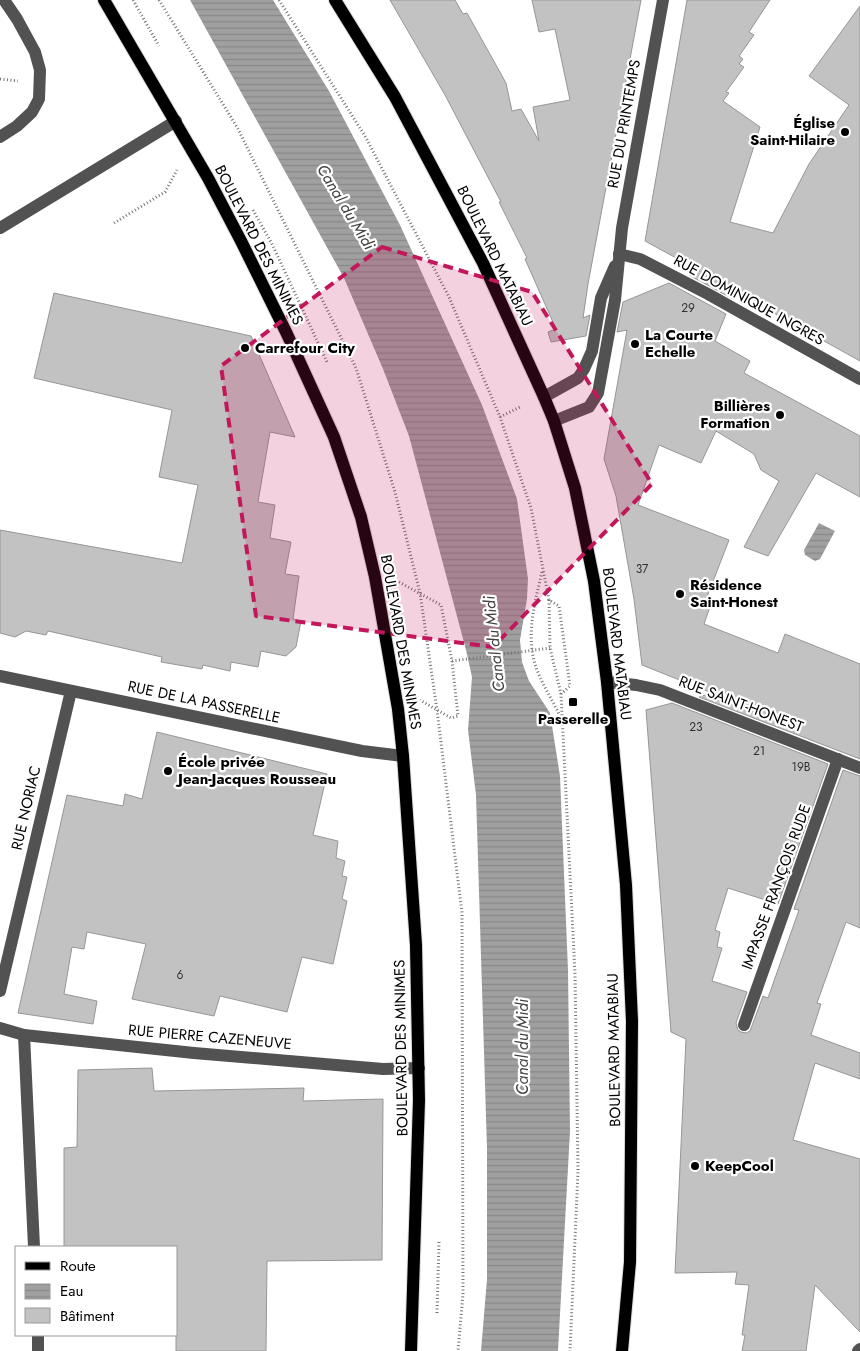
<svg xmlns="http://www.w3.org/2000/svg" width="860" height="1351" font-family="Jost,sans-serif">
	<style>
		.water { fill: url(#water-rules) }
		.building { fill: #c2c2c2; stroke: #969696 }
		.lines { fill: none; stroke-linecap: round; stroke-linejoin: round }
		.major-casing { stroke: #dbdbdb; stroke-width: 14 }
		.path { stroke: #747474; stroke-width: 3; stroke-dasharray: 1 2.5; stroke-linecap: butt }
		.minor { stroke: #525252; stroke-width: 12 }
		.major { stroke: #000; stroke-width: 12 }
		.path-bridge { stroke: #747474; stroke-width: 3; stroke-dasharray: 1 2.5; stroke-linecap: butt }
		.marked { fill: #c2185b; fill-opacity: 0.2; stroke: #c2185b; stroke-width: 4; stroke-dasharray: 10 6; stroke-linejoin: round }
		.poi-dot { fill: #000; stroke: #fff; stroke-width: 2 }
		.labels { text-anchor: middle; dominant-baseline: central; stroke-width: 4.5; stroke-linejoin: round; paint-order: stroke }
		.number-label { font-size: 12px; fill: #303030 }
		.poi-label { font-size: 15px; font-weight: bold; fill: #000; stroke: #fff; text-anchor: start }
		.street-label { font-size: 15px; fill: #000; stroke: #fff }
		.water-label { font-size: 16px; font-style: italic; fill: #414141; stroke: #fff }
	</style>
	<defs>
		<pattern id="water-rules" width="6" height="5" patternUnits="userSpaceOnUse" patternTransform="scale(1.25)"><rect width="6" height="5" fill="#a0a0a0"/><path d="M0 2.5h6" fill="none" stroke="#888"/></pattern>
	</defs>
	<rect width="100%" height="100%" fill="#fff"/>
	<!-- water -->
	<g class="water">
		<polygon points="190,0 273,0 329,91 400,225 482,405 517,499 528,579 527,599 520,640 522,662 529,681 550,713 560,776 568,970 570,1131 558,1351 481,1351 487,1279 487,1149 476,795 468,730 472,677 466,650 409,436 383,369 344,278"/>
		<polygon points="819,523 835,531 820,559 815,561 805,555 804,550"/>
	</g>
	<!-- building -->
	<g class="building">
		<polygon points="390,0 455,0 463,14 467,13 506,83 512,111 521,109 539,141 533,107 570,100 555,29 539,32 532,0 641,0 588,284 583,318 590,315 586,336 551,342 548,332 556,329 525,259 527,258 499,202 501,202 445,95"/>
		<polygon points="687,0 770,0 749,32 754,35 739,56 743,59 739,64 744,67 726,92 729,93 723,101 760,127 730,222 773,233 809,164 849,105 809,76 860,6 860,361 736,292 733,299 689,275 700,271 645,241"/>
		<polygon points="669,283 726,314 715,341 750,361 744,373 860,436 860,497 816,473 768,556 744,547 779,481 761,470 754,454 716,431 701,463 659,445 638,505 729,540 705,602 711,604 704,624 778,653 785,634 860,664 860,759 699,697 712,693 642,665 634,599 616,496 604,459 627,330 617,332 623,302"/>
		<polygon points="54,293 251,336 295,437 270,432 258,502 275,505 270,538 291,542 285,574 299,576 293,619 301,621 296,647 286,656 261,651 258,667 231,662 230,671 203,665 202,669 161,662 162,657 48,631 46,635 26,631 15,637 0,633 0,530 182,563 198,485 159,477 172,410 34,378"/>
		<polygon points="672,703 828,764 778,904 728,888 715,930 720,932 717,947 722,948 712,981 747,992 736,1023 738,1030 741,1032 746,1033 750,1031 763,996 768,998 799,910 794,909 843,770 860,776 860,928 846,922 817,1003 821,1004 811,1035 860,1053 860,1079 815,1063 793,1140 860,1159 860,1332 815,1285 806,1351 742,1351 745,1335 742,1335 749,1285 735,1284 737,1272 675,1273 686,1039 671,1032 646,710"/>
		<polygon points="157,732 327,774 313,835 338,841 336,858 345,861 342,876 347,877 342,899 347,901 333,964 302,957 287,1012 220,996 214,1016 132,999 146,944 87,932 84,949 72,947 64,994 97,1001 93,1024 18,1013 67,795 123,806 125,794 142,799"/>
		<polygon points="152,1068 154,1091 304,1088 303,1101 383,1099 382,1260 267,1261 266,1351 176,1351 176,1247 64,1247 64,1148 77,1147 78,1070"/>
	</g>
	<g class="lines">
		<defs>
			<g id="major">
				<polyline points="104,0 208,178 241,241 287,334 334,437 361,517 375,577 398,709 403,756 416,945 419,1100 411,1351"/>
				<polyline points="335,0 395,97 483,263 544,397 554,421 575,488 594,581 607,682 626,885 632,1021 630,1262 622,1351"/>
			</g>
		</defs>
		<!-- major casing -->
		<use href="#major" class="major-casing"/>
		<!-- path -->
		<g class="path">
			<polyline points="133,0 159,46"/>
			<polyline points="159,0 237,127 356,368 395,492 420,593 437,710 462,913 463,1294 458,1351"/>
			<polyline points="279,0 365,136 449,297 500,417 531,508 549,600 559,606 570,686 561,694 575,974 578,1171 570,1351"/>
			<polyline points="0,79 18,81"/>
			<polyline points="253,210 272,244 327,362"/>
			<polyline points="114,223 165,192 177,170"/>
			<polyline points="500,417 520,407"/>
			<path d="M542,572C535,602 526,633 535,664C540,681 552,699 560,716"/>
			<polyline points="399,582 441,605 452,661 458,716 451,718 420,700"/>
			<polyline points="549,600 550,648 561,694"/>
			<polyline points="437,1313 439,1242"/>
		</g>
		<!-- minor -->
		<g class="minor">
			<polyline points="0,137 17,126 32,112 39,99 40,70 35,52 17,19 4,0"/>
			<polyline points="0,228 176,121"/>
			<polyline points="619,254 640,259 708,294 860,379"/>
			<polyline points="544,397 578,378 584,369 592,351 601,298 615,266"/>
			<polyline points="554,421 589,407 598,393 615,300 622,228 663,0"/>
			<polyline points="0,676 362,751 403,756"/>
			<polyline points="607,682 636,685 660,690 860,768"/>
			<polyline points="0,991 71,691"/>
			<polyline points="744,1025 838,759"/>
			<polyline points="0,1028 24,1035 194,1053 383,1069 419,1068"/>
			<polyline points="24,1035 34,1247"/>
			<polyline points="38,1335 38,1351"/>
			<polyline points="858,1351 860,1349"/>
		</g>
		<!-- major -->
		<use href="#major" class="major"/>
		<!-- path-bridge -->
		<polyline class="path-bridge" points="452,661 550,648"/>
	</g>
	<!-- marked area -->
	<path class="marked" d="M382,247L532,292L652,484L493,647L256,616L221,366Z"/>
	<!-- markers -->
	<g class="poi-dot">
		<circle cx="845" cy="132" r="5"/>
		<circle cx="635" cy="344" r="5"/>
		<circle cx="245" cy="348" r="5"/>
		<circle cx="780" cy="415" r="5"/>
		<circle cx="680" cy="594" r="5"/>
		<rect x="568" y="697" width="10" height="10" rx="2.5"/>
		<circle cx="168" cy="771" r="5"/>
		<circle cx="695" cy="1166" r="5"/>
	</g>
	<g class="labels">
		<!-- number labels -->
		<g class="number-label">
			<text x="688" y="308">29</text>
			<text x="642" y="569">37</text>
			<text x="696" y="727">23</text>
			<text x="759" y="751">21</text>
			<text x="801" y="767">19B</text>
			<text x="180" y="975">6</text>
		</g>
		<!-- poi labels -->
		<g class="poi-label">
			<text x="835" y="123" text-anchor="end">Église<tspan x="835" dy="17">Saint-Hilaire</tspan></text>
			<text x="645" y="335">La Courte<tspan x="645" dy="17">Echelle</tspan></text>
			<text x="255" y="348">Carrefour City</text>
			<text x="770" y="406" text-anchor="end">Billières<tspan x="770" dy="17">Formation</tspan></text>
			<text x="690" y="585">Résidence<tspan x="690" dy="17">Saint-Honest</tspan></text>
			<text x="573" y="719" text-anchor="middle">Passerelle</text>
			<text x="178" y="762">École privée<tspan x="178" dy="17">Jean-Jacques Rousseau</tspan></text>
			<text x="705" y="1166">KeepCool</text>
		</g>
		<!-- street labels -->
		<g class="street-label">
			<text transform="translate(624 124) rotate(-80)">RUE DU PRINTEMPS</text>
			<text transform="translate(259 245) rotate(63)">BOULEVARD DES MINIMES</text>
			<text transform="translate(495 256) rotate(64)">BOULEVARD MATABIAU</text>
			<text transform="translate(749 300) rotate(29)">RUE DOMINIQUE INGRES</text>
			<text transform="translate(401 642) rotate(80)">BOULEVARD DES MINIMES</text>
			<text transform="translate(617 644) rotate(83)">BOULEVARD MATABIAU</text>
			<text transform="translate(204 702) rotate(12)">RUE DE LA PASSERELLE</text>
			<text transform="translate(741 704) rotate(21)">RUE SAINT-HONEST</text>
			<text transform="translate(26 808) rotate(-77)">RUE NORIAC</text>
			<text transform="translate(776 887) rotate(-70)">IMPASSE FRANÇOIS RUDE</text>
			<text transform="translate(210 1037) rotate(5)">RUE PIERRE CAZENEUVE</text>
			<text transform="translate(401 1048) rotate(-91)">BOULEVARD DES MINIMES</text>
			<text transform="translate(614 1050) rotate(-91)">BOULEVARD MATABIAU</text>
		</g>
		<!-- water labels -->
		<g class="water-label">
			<text transform="translate(346 207) rotate(59)">Canal du Midi</text>
			<text transform="translate(494 644) rotate(-96)">Canal du Midi</text>
			<text transform="translate(522 1047) rotate(-90)">Canal du Midi</text>
		</g>
	</g>
	<!-- legend -->
	<rect x="15" y="1246" width="162" height="90" fill="#ffffff" stroke="#999999"/>
	<rect x="25" y="1262" width="25" height="8" fill="#000000" stroke="#999999"/>
	<text x="60" y="1271" font-size="15" fill="#000000">Route</text>
	<rect x="25" y="1284" width="25" height="15" fill="url(#water-rules)" stroke="#999999"/>
	<text x="60" y="1296" font-size="15" fill="#000000">Eau</text>
	<rect x="25" y="1308" width="25" height="15" fill="#c2c2c2" stroke="#999999"/>
	<text x="60" y="1321" font-size="15" fill="#000000">Bâtiment</text>
</svg>
